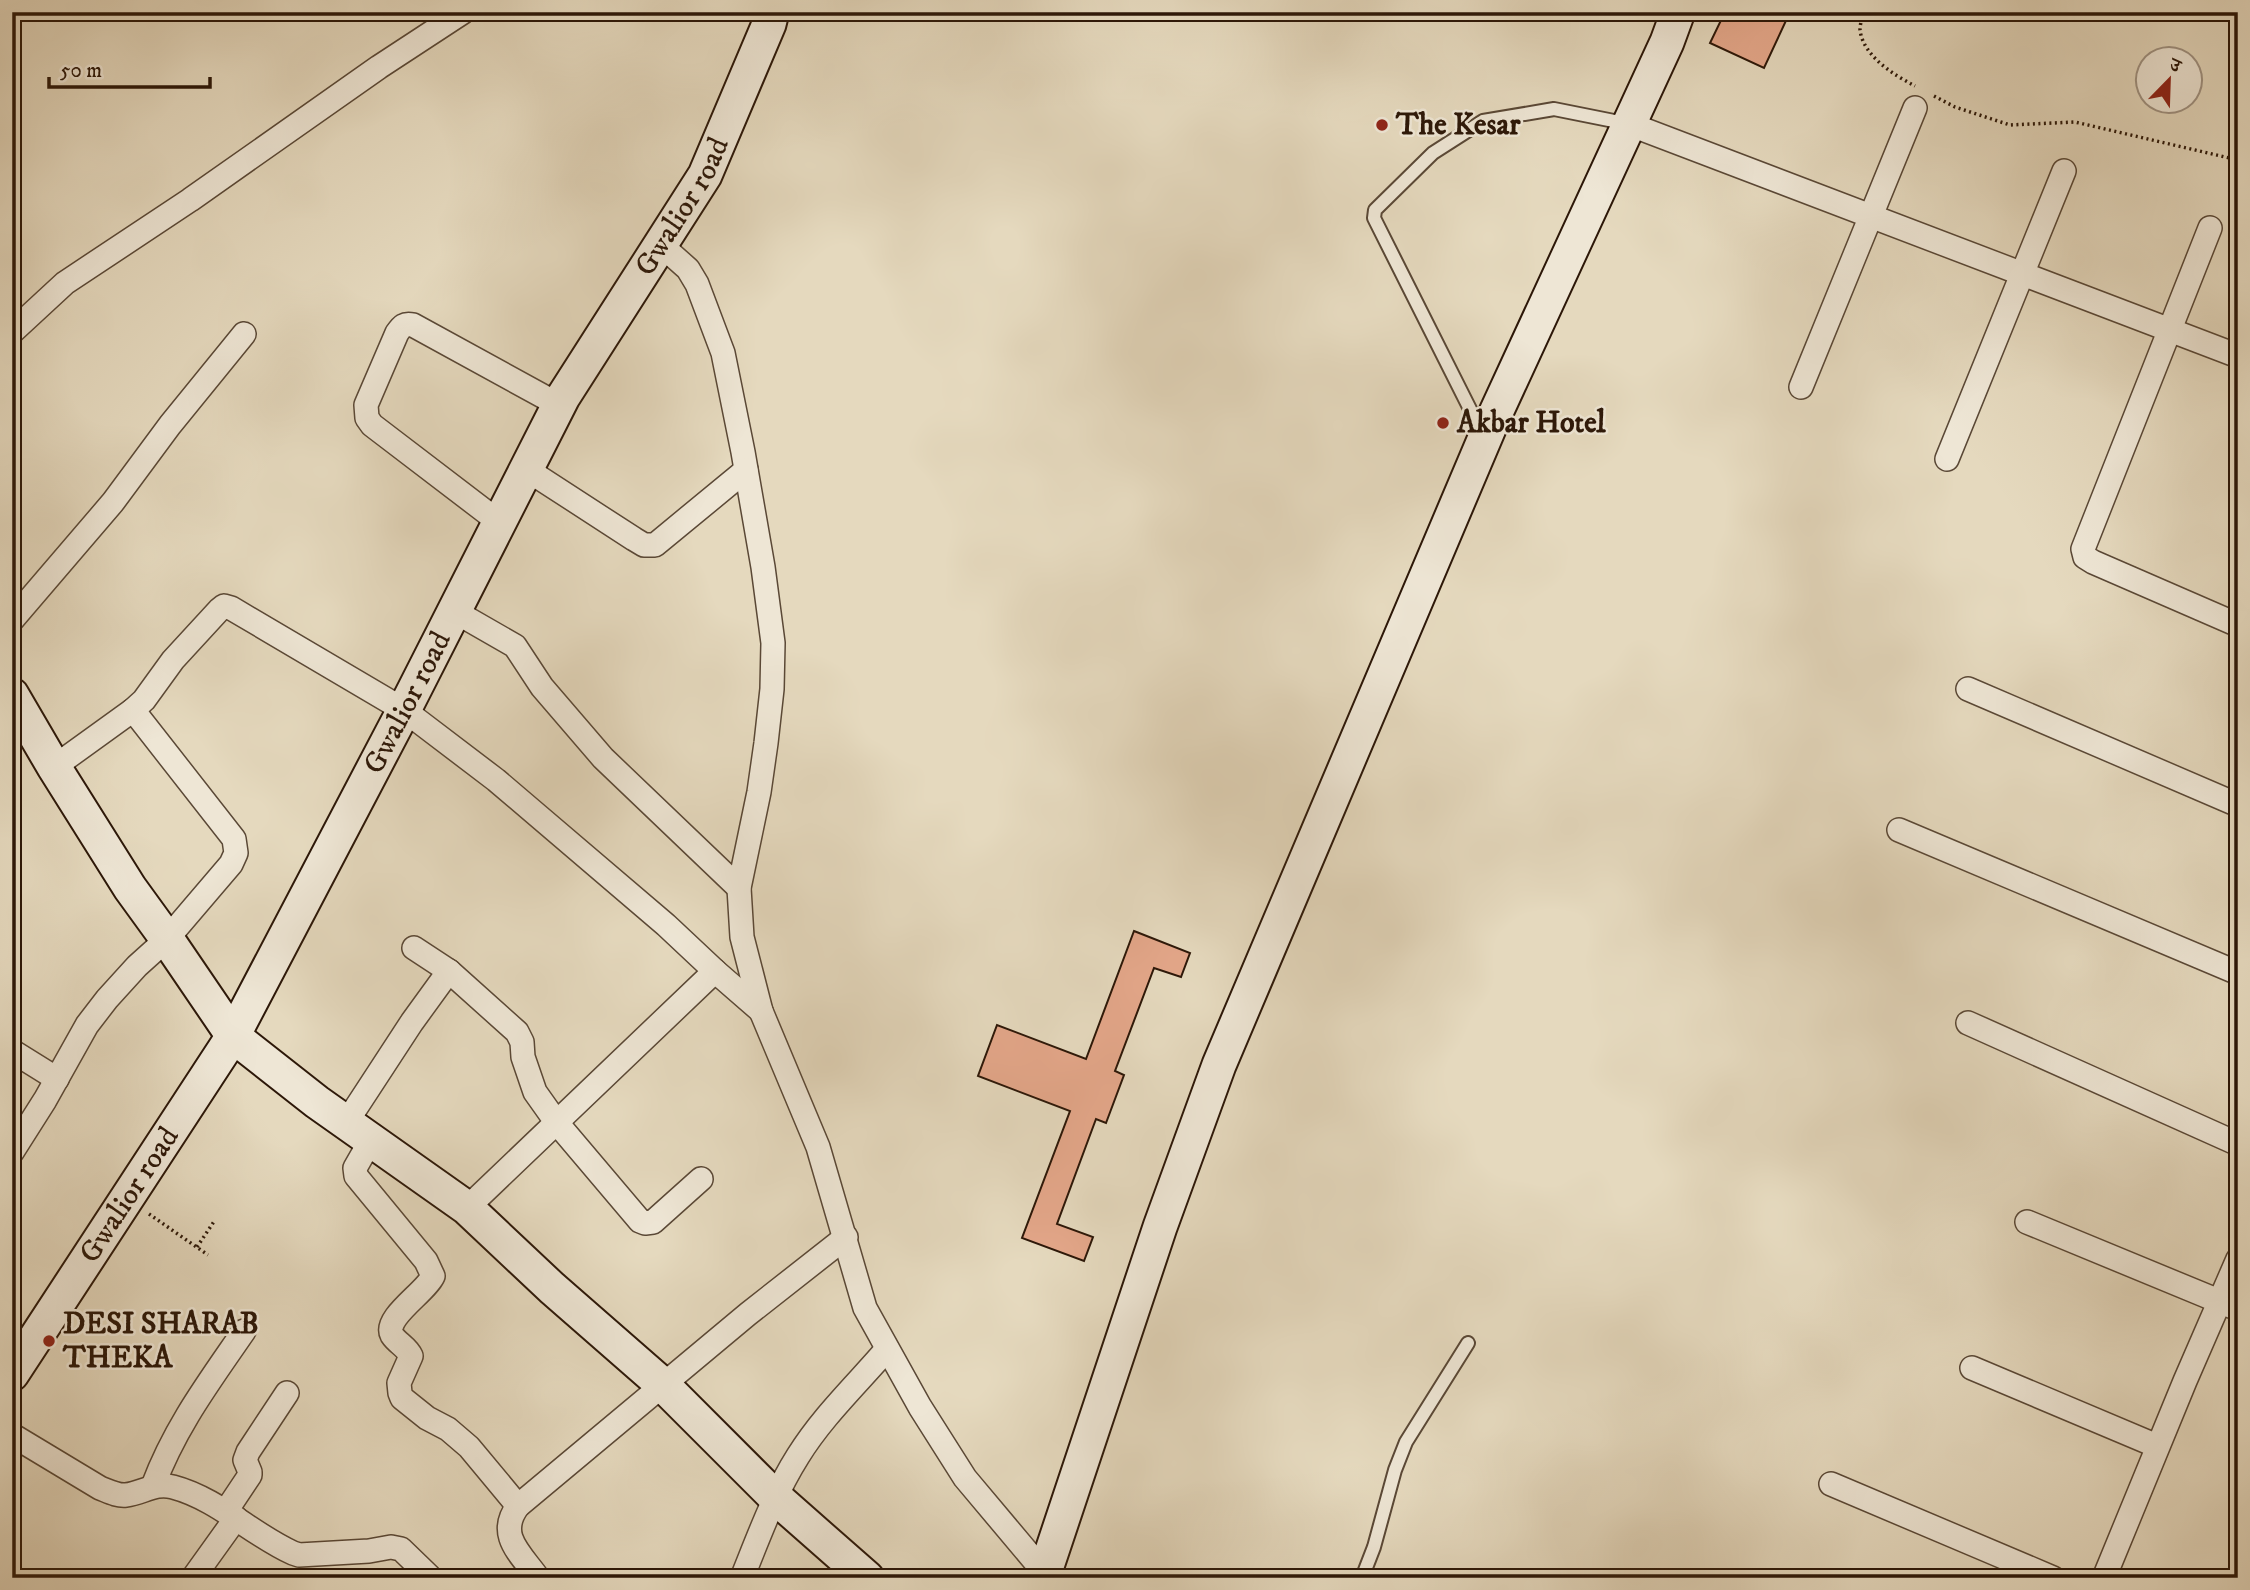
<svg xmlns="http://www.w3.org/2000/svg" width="2250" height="1590" font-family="'IM FELL DW Pica','Noto Serif Devanagari',serif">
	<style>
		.building { fill: #e4a78a; stroke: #2c1708; stroke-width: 2 }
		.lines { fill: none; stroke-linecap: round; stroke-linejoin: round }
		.lane-casing { stroke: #5a4836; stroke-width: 16 }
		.street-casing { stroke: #5a4836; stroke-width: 26 }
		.secondary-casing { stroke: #2c1708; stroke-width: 37 }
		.path { stroke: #2c1708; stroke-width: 3.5; stroke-dasharray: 2 3.5; stroke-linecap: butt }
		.lane { stroke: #eee6d5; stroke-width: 12 }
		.street { stroke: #eee6d5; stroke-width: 23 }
		.secondary { stroke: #eee6d5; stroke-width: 33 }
		.poi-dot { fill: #8f2418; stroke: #eee6d5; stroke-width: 2.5 }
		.labels { text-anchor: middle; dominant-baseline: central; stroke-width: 5; stroke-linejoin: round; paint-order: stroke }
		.poi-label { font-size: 30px; font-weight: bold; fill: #2c1708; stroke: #eee6d5; text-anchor: start }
		.street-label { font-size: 30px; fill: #2c1708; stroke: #eee6d5 }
	</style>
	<rect width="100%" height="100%" fill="#e5d9be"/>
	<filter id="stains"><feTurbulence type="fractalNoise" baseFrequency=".00286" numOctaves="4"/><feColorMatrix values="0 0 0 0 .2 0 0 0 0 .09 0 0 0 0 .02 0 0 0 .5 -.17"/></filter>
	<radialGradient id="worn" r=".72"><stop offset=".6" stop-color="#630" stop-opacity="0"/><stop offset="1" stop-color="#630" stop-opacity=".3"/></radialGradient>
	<!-- building -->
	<g class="building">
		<polygon points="1725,12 1790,12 1764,68 1710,43"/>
		<polygon points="1134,931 1190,953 1181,977 1154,968 1115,1071 1124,1075 1106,1123 1096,1119 1057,1224 1093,1237 1084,1261 1022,1238 1070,1111 978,1076 997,1025 1086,1059"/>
	</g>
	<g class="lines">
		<defs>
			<g id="lane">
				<polyline points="1482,433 1374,218 1375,210 1433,153 1483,121 1554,109 1629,124"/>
				<polyline points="1362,1578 1374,1547 1395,1470 1406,1442 1468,1343"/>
			</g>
			<g id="street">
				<polyline points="1629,124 2238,356"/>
				<polyline points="2210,228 2083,549 2085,557 2093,562 2238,625"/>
				<polyline points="661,245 688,269 697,284 723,353 743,452 763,567 773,643 772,689 766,743 759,792 739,888 742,937 761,1011 818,1147 865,1308 920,1407 965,1478 1044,1572"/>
				<polyline points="12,332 65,283 190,200 379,67 463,12"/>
				<polyline points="1801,387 1915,108"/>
				<polyline points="1947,459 2064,171"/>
				<polyline points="526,469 634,539 644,545 655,545 746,470"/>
				<path d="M499,522L372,425L367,418L366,405L397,333C402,326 404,323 413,325L559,405"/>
				<polyline points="454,611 515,646 542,687 603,758 739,888"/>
				<polyline points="12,620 113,502 170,425 244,334"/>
				<polyline points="1968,689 2238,805"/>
				<polyline points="54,767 133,710 144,700 173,660 219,610 224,606 231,608 404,710 496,780 666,925 715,971 761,1011"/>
				<polyline points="1899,830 2238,973"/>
				<polyline points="414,948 449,971 517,1032 522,1042 523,1057 535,1092 557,1123 640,1221 645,1223 653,1222 701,1179"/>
				<polyline points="1968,1023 2238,1144"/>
				<polyline points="12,1051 57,1079"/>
				<polyline points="346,1123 412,1022 449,971"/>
				<path d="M371,1140L355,1168L356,1176L426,1261L433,1276C426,1292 383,1318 392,1335C397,1343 407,1347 411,1356L399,1383L400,1393L402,1398L427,1418L448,1429L469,1447L518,1506"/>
				<polyline points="12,1152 45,1100 87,1025 107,999 137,966 167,939 231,864 236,853 234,839 133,710"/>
				<polyline points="467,1208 715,971"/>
				<polyline points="2027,1222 2238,1309"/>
				<polyline points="1972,1368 2157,1446"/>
				<path d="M12,1435L100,1488C108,1491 117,1496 126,1495C143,1493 155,1482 173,1487C218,1499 251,1534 293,1553L299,1555L369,1551L391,1547L401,1549L431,1578"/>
				<polyline points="1831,1484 2053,1578"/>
				<path d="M153,1486C175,1427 209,1382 244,1331"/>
				<polyline points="226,1511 250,1475 250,1472 245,1460 248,1452 287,1393"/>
				<polyline points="193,1578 236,1518"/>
				<path d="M538,1578C521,1554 496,1535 518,1506L748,1314L846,1237"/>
				<path d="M742,1578C759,1536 774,1494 798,1456C822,1417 857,1384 887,1349"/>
				<polyline points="2104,1578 2185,1381 2238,1259"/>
			</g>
			<g id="secondary">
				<polyline points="12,695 54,767 130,888 167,939 233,1036 317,1102 467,1208 552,1288 663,1385 775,1497 867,1578"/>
				<path id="s1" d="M12,1374L233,1036L404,710L563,397L705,175L769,24L772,12"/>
				<polyline points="1043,1578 1160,1227 1219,1065 1493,419 1667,42 1678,12"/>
			</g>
		</defs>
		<!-- lane casing -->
		<use href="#lane" class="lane-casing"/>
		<!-- street casing -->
		<use href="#street" class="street-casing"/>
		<!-- secondary casing -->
		<use href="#secondary" class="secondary-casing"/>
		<!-- path -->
		<g class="path">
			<path d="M1863,12C1862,17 1860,25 1860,30C1863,56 1894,75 1915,86"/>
			<polyline points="1934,96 1955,107 2010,125 2075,122 2238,160"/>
			<polyline points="149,1214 208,1255"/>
			<polyline points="197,1247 215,1220"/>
		</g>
		<!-- lane -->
		<use href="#lane" class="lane"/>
		<!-- street -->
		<use href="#street" class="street"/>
		<!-- secondary -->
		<use href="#secondary" class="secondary"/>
	</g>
	<!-- markers -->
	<g class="poi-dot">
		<circle cx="1382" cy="125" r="7"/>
		<circle cx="1443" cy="423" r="7"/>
		<circle cx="49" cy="1341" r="7"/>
	</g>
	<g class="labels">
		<!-- poi labels -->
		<g class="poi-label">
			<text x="1396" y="125">The Kesar</text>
			<text x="1457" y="423">Akbar Hotel</text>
			<text x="63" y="1324">DESI SHARAB<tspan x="63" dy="34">THEKA</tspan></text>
		</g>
		<!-- street labels -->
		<g class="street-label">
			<text stroke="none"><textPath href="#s1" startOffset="1348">Gwalior road</textPath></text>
			<text stroke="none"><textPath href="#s1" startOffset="780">Gwalior road</textPath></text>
			<text stroke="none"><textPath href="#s1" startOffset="214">Gwalior road</textPath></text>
		</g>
	</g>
	<!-- margin -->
	<rect width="2250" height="1590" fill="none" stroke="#e5d9be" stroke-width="42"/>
	<rect x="14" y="14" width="2222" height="1562" fill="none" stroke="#2c1708" stroke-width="3.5"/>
	<rect x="21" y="21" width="2208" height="1548" fill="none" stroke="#2c1708" stroke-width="2"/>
	<!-- north arrow -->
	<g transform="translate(2169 80) rotate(23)"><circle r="33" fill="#eee6d5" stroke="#a09383" stroke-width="2"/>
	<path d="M0-5L12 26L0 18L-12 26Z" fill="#8f2418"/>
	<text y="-10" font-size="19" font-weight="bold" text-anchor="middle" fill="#2c1708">उ</text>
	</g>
	<!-- scale -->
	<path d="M49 77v10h161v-10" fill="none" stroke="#2c1708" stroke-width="3.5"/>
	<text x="60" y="77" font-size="21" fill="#2c1708" stroke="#eee6d5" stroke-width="5" paint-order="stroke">50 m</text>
	<rect width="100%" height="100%" filter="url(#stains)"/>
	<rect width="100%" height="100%" fill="url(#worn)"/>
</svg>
